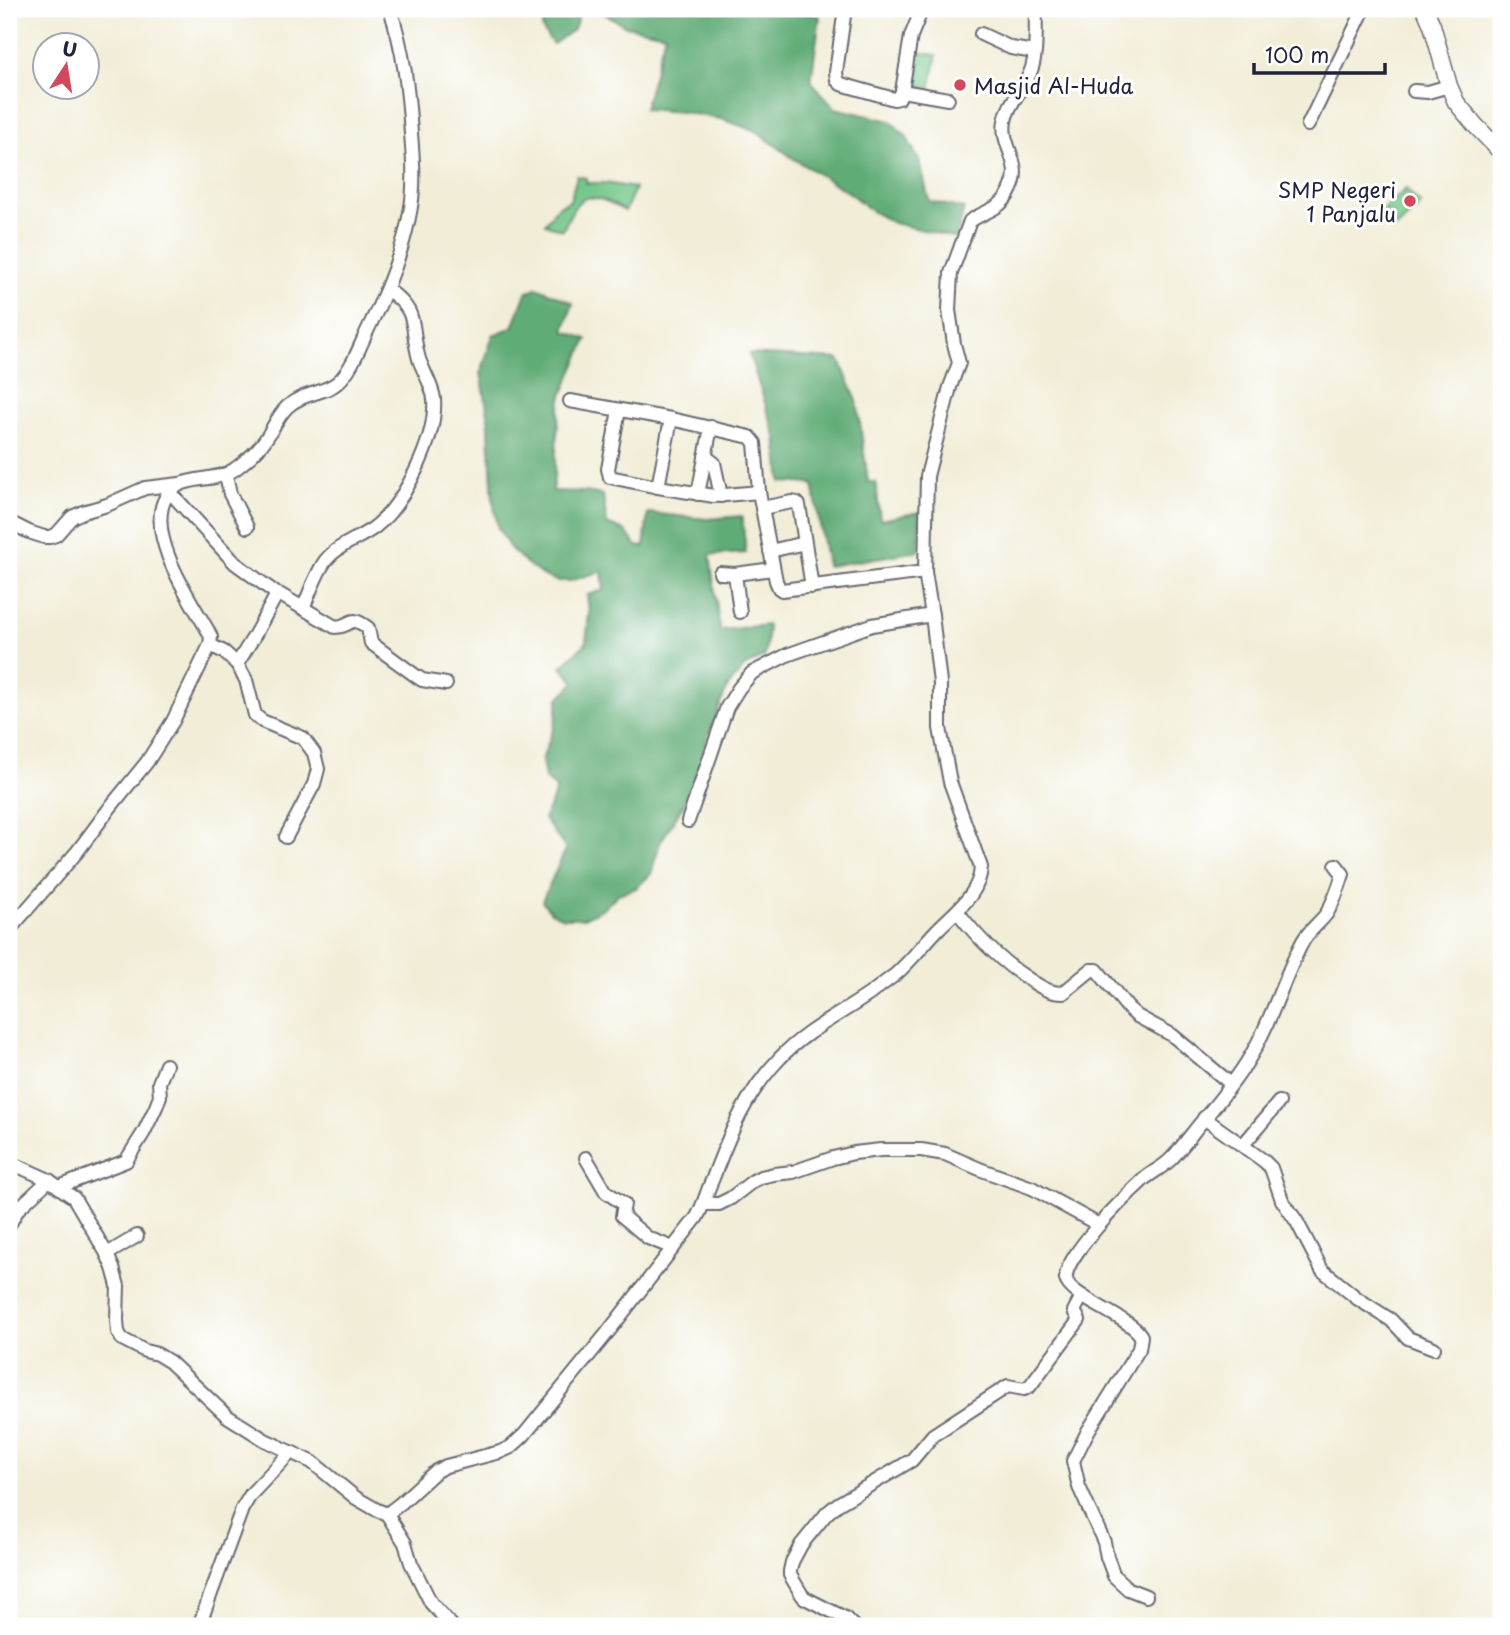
<svg xmlns="http://www.w3.org/2000/svg" width="1510" height="1635" font-family="'Playpen Sans',sans-serif">
	<style>
		.green { fill: #75c78a; stroke: #4c7462; stroke-width: 2 }
		.forest { fill: #60ac76; stroke: #416758; stroke-width: 2 }
		.lines { fill: none; stroke-linecap: round; stroke-linejoin: round }
		.minor-casing { stroke: #6a6972; stroke-width: 16 }
		.major-casing { stroke: #6a6972; stroke-width: 19 }
		.minor { stroke: #fff; stroke-width: 12 }
		.major { stroke: #fff; stroke-width: 16 }
		.poi-dot { fill: #d1495b; stroke: #fff; stroke-width: 2.5 }
		.labels { text-anchor: middle; dominant-baseline: central; stroke-width: 6; stroke-linejoin: round; paint-order: stroke }
		.poi-label { font-size: 21px; fill: #22223b; stroke: #fff; text-anchor: start }
	</style>
	<rect width="100%" height="100%" fill="#fff"/>
	<filter id="ink" filterUnits="userSpaceOnUse"><feTurbulence type="fractalNoise" baseFrequency=".0143" numOctaves="2"/><feDisplacementMap in="SourceGraphic" scale="14" xChannelSelector="R" yChannelSelector="G"/><feConvolveMatrix kernelMatrix="1 2 1 2 8 2 1 2 1" color-interpolation-filters="sRGB"/></filter>
	<filter id="wash" filterUnits="userSpaceOnUse"><feTurbulence type="fractalNoise" baseFrequency=".00686" numOctaves="4" result="noise"/><feDisplacementMap in="SourceGraphic" scale="28" xChannelSelector="R" yChannelSelector="G"/><feGaussianBlur stdDeviation="1.57" result="paint"/><feColorMatrix in="noise" values="0 0 0 0 0 0 0 0 0 0 0 0 0 0 0 0 0 1.4 0 .05"/><feComposite in="paint" operator="in"/></filter>
	<g filter="url(#wash)">
		<rect width="100%" height="100%" fill="#f1edd7"/>
		<!-- green -->
		<g class="green">
			<polygon points="917,52 937,55 930,89 911,85"/>
			<path d="M577,176L586,178V183H605L635,188L625,211C614,205 593,192 581,200C572,207 567,221 563,230L545,224L557,207L570,201Z"/>
			<polygon points="1406,189 1421,205 1394,230 1379,213"/>
		</g>
		<!-- forest -->
		<g class="forest">
			<polygon points="544,9 581,9 574,29 553,44 542,29"/>
			<polygon points="596,9 781,9 820,16 811,81 835,108 890,121 906,136 920,162 929,201 964,209 956,238 894,223 873,212 848,192 794,159 756,131 721,119 682,112 644,109 665,34 626,26"/>
			<polygon points="537,287 573,303 564,331 587,339 562,395 559,410 553,491 586,492 603,495 607,524 625,531 637,546 644,547 648,513 707,519 742,516 746,553 710,555 720,630 767,625 768,629 765,656 744,667 727,688 707,739 689,795 660,843 651,874 636,888 618,894 604,908 584,918 563,918 551,912 542,901 566,849 544,819 557,789 545,779 542,760 555,724 559,698 575,682 561,667 586,643 589,613 587,595 604,590 602,571 570,581 557,581 542,575 526,563 510,548 498,528 493,501 488,414 481,372 493,335 513,327 526,293"/>
			<polygon points="749,354 839,359 857,401 868,482 876,482 880,520 920,512 919,551 827,566 813,484 781,482 776,437"/>
		</g>
	</g>
	<g filter="url(#ink)">
		<g class="lines">
			<defs>
				<g id="minor">
					<polyline points="845,9 836,72 837,80 841,84 894,99 899,98 902,91"/>
					<polyline points="922,9 911,36 902,91 948,99"/>
					<polyline points="981,34 1011,48 1034,52"/>
					<polyline points="1414,91 1428,92 1449,86"/>
					<polyline points="1308,125 1364,9"/>
					<polyline points="570,401 671,419 750,437 755,443 759,492 776,581 779,588 782,590 925,572"/>
					<polyline points="619,410 608,469 610,477 658,487 714,496 759,492"/>
					<polyline points="705,456 714,463 721,496"/>
					<polyline points="226,475 230,494 247,527"/>
					<polyline points="658,487 671,419"/>
					<path d="M170,492L235,563L277,594H279L335,627C353,627 348,613 368,628L371,643L416,676L422,680L446,684"/>
					<polyline points="698,494 711,427"/>
					<polyline points="762,508 792,502 797,503 799,505 812,587"/>
					<polyline points="9,522 29,532 44,537 50,537 56,535 72,517 83,512 107,505 145,488 180,484"/>
					<polyline points="770,551 805,543"/>
					<polyline points="720,573 735,574 773,569"/>
					<polyline points="735,574 740,612"/>
					<path d="M303,608C310,593 316,573 326,560C339,544 359,539 375,527C405,503 437,437 434,399C433,387 423,371 419,359C409,323 421,314 387,289"/>
					<polyline points="210,645 224,652 237,664 246,680 255,715 262,721 303,738 314,753 318,769 314,784 286,837"/>
					<polyline points="237,664 253,638 277,594"/>
					<polyline points="688,821 727,707 739,688 752,673 787,655 872,625 932,615"/>
					<path d="M957,911C979,940 1002,963 1033,982C1043,988 1050,993 1063,993L1091,970H1097L1128,1008L1137,1016L1172,1035L1231,1084"/>
					<path d="M9,930L77,852L112,805L147,762L173,721L210,645L211,637L207,629C189,598 145,533 166,497C177,477 204,481 223,475C231,473 238,467 245,461C254,454 263,444 269,434C275,424 279,415 287,407C303,392 325,394 338,382C352,370 361,343 369,327C388,289 404,249 411,207C415,183 413,158 411,133C408,90 404,50 390,9"/>
					<polyline points="1204,1118 1264,1161 1271,1168 1282,1200 1297,1222 1322,1270 1358,1299 1391,1320 1408,1338 1434,1348"/>
					<polyline points="1243,1145 1279,1102"/>
					<polyline points="586,1158 606,1192 624,1204 622,1216 648,1238 673,1248"/>
					<path d="M9,1164L18,1166L49,1180L74,1198L107,1254L113,1268L118,1286L117,1320L118,1332L122,1339L145,1351L157,1354L170,1362L227,1416L265,1440L312,1462L356,1498L377,1510L387,1514L401,1503L436,1471L446,1466L500,1452L511,1447L524,1435L608,1332L697,1217C704,1204 707,1191 713,1178C730,1133 746,1093 780,1058C805,1031 841,1014 871,993C879,987 888,980 896,974C912,960 925,942 940,927C957,910 980,893 981,867L950,782L940,728V683L932,615L925,572L927,476L950,387L959,363L954,344L949,310L951,273L970,221C986,210 1002,210 1011,189C1024,163 1000,146 1005,121C1008,103 1023,90 1030,73C1038,55 1035,29 1036,9"/>
					<polyline points="59,1187 126,1161 144,1132 156,1107 160,1096 159,1083 166,1065"/>
					<polyline points="704,1204 719,1204 731,1198 753,1181 761,1177 774,1174 793,1172 833,1158 854,1153 881,1150 921,1150 945,1154 982,1170 1032,1188 1099,1225"/>
					<polyline points="9,1225 18,1209 49,1180"/>
					<polyline points="107,1254 137,1236"/>
					<polyline points="387,1514 405,1543 411,1563 431,1603 452,1626"/>
					<path d="M1146,1596L1128,1589L1114,1576L1107,1557L1104,1542L1079,1487L1073,1461L1088,1431L1139,1349L1141,1336C1130,1317 1069,1297 1066,1279C1063,1257 1126,1196 1143,1180C1152,1172 1164,1167 1172,1158C1182,1148 1190,1136 1199,1125C1216,1105 1233,1084 1247,1062C1271,1024 1282,980 1303,941C1309,930 1320,923 1327,913C1334,901 1339,887 1343,874L1336,865"/>
					<polyline points="199,1626 242,1509 251,1494 291,1452"/>
					<polyline points="853,1626 845,1618 805,1598 802,1595 790,1575 790,1571 792,1562 801,1545 827,1513 838,1504 912,1460 933,1435 1008,1386 1024,1389 1030,1386 1079,1320 1074,1311 1082,1296"/>
				</g>
				<polyline id="major" points="1425,9 1432,25 1449,86 1456,102 1475,125 1501,152"/>
			</defs>
			<!-- minor casing -->
			<use href="#minor" class="minor-casing"/>
			<!-- major casing -->
			<use href="#major" class="major-casing"/>
			<!-- minor -->
			<use href="#minor" class="minor"/>
			<!-- major -->
			<use href="#major" class="major"/>
		</g>
	</g>
	<!-- markers -->
	<g class="poi-dot">
		<circle cx="960" cy="85" r="7"/>
		<circle cx="1410" cy="201" r="7"/>
	</g>
	<g class="labels">
		<!-- poi labels -->
		<g class="poi-label">
			<text x="974" y="85">Masjid Al-Huda</text>
			<text x="1396" y="189" text-anchor="end">SMP Negeri<tspan x="1396" dy="24">1 Panjalu</tspan></text>
		</g>
	</g>
	<!-- margin -->
	<rect width="1510" height="1635" fill="none" stroke="#fff" stroke-width="35"/>
	<!-- north arrow -->
	<g transform="translate(66 66) rotate(12)"><circle r="33" fill="#ffffff" stroke="#a7a7b1" stroke-width="2"/>
	<path d="M0-5L12 26L0 18L-12 26Z" fill="#d1495b"/>
	<text y="-10" font-size="19" font-weight="bold" text-anchor="middle" fill="#22223b">U</text>
	</g>
	<!-- scale -->
	<path d="M1254 63v10h131v-10" fill="none" stroke="#22223b" stroke-width="3.5"/>
	<text x="1265" y="63" font-size="21" fill="#22223b" stroke="#ffffff" stroke-width="5" paint-order="stroke">100 m</text>
</svg>
